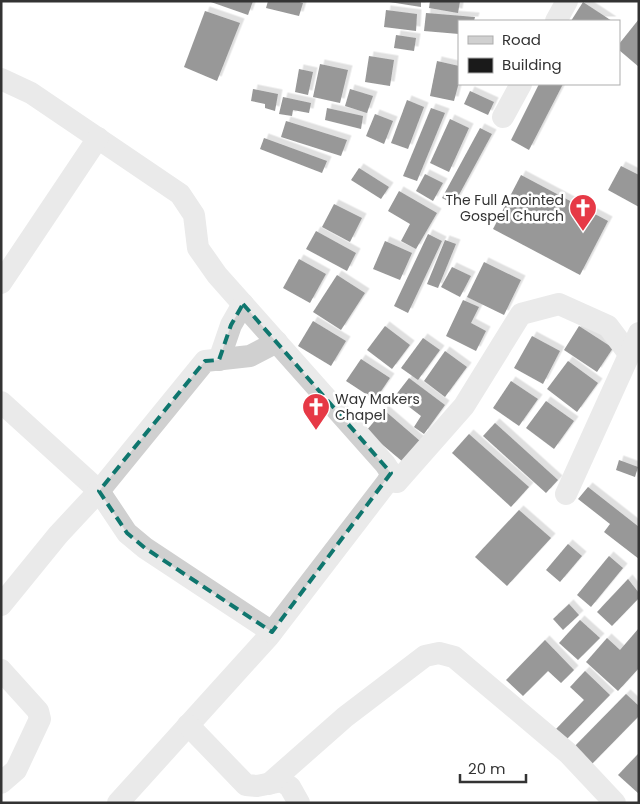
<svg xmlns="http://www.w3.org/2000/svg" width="640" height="804" font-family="Poppins,sans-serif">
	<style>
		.building { fill: #1a1a1a; filter: url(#shadow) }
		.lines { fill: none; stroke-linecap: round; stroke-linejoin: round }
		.minor { stroke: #d0d0d0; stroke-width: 22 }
		.marked { fill: none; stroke: #0f766e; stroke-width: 4; stroke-dasharray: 10 6; stroke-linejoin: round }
		.labels { text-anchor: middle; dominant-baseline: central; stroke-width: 5; stroke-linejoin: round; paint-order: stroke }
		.poi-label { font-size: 14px; fill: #333; stroke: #fff; text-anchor: end }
	</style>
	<defs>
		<filter id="shadow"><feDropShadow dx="4.5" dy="-4.5" stdDeviation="0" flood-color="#0004"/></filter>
	</defs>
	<rect width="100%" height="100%" fill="#fff"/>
	<!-- building -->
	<g class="building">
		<polygon points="208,1 253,1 248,15"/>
		<polygon points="268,1 296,1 303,3 299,16 266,8"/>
		<polygon points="383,1 421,1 421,7"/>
		<polygon points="430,1 460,1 458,13 429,8"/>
		<polygon points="583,2 612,21 571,21"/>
		<polygon points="386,10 417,14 416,31 384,27"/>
		<polygon points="205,11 240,23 217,81 184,67"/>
		<polygon points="426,13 475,17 474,21 459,21 459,34 424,31"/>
		<polygon points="639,19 639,67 619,50 619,44"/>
		<polygon points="396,35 416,38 414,51 394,48"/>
		<polygon points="369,56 394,60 390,86 365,82"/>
		<polygon points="437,61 459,66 459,82 454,101 430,96"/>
		<polygon points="320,64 348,70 340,103 313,97"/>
		<polygon points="299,69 313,72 308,95 295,92"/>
		<polygon points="539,84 563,84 529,150 511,140"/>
		<polygon points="253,89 278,94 275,111 265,108 265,104 251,101"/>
		<polygon points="350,89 373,96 367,113 345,106"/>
		<polygon points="470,91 494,102 488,115 464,104"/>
		<polygon points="283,97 311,103 309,113 293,110 292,116 279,114"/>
		<polygon points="407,100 424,107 408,149 391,143"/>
		<polygon points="327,108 363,116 361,129 325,120"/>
		<polygon points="431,108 445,113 417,181 403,176"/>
		<polygon points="375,114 393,121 384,144 366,136"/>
		<polygon points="450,119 469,128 449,172 430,163"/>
		<polygon points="286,121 347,140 341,156 281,137"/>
		<polygon points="480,128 492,134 454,204 442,198"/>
		<polygon points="264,138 327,161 322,173 260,149"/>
		<polygon points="621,166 639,175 639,207 608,190"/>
		<polygon points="359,168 389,187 381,199 351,180"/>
		<polygon points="425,174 443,183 433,201 416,191"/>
		<polygon points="521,175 608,221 580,275 493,229"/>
		<polygon points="399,191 437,213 416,249 401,241 410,224 388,211"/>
		<polygon points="334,204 362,218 350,242 322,227"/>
		<polygon points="316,231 356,253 347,271 306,249"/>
		<polygon points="428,234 442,241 408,313 394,306"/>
		<polygon points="445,240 456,244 438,288 427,284"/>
		<polygon points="385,241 412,253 400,280 373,269"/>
		<polygon points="299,259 326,274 310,303 283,288"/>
		<polygon points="484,262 521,280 504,315 467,297"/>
		<polygon points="452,267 471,276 460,297 441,287"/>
		<polygon points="337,275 365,293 341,330 313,312"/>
		<polygon points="463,300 479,307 471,323 486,331 476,351 446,336"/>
		<polygon points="313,321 346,341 331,366 298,346"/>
		<polygon points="385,326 410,345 392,369 367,350"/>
		<polygon points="579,326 613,348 597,372 564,350"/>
		<polygon points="532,336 560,351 543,384 514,368"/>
		<polygon points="423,338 440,350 418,380 401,368"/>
		<polygon points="445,351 467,367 445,397 424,381"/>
		<polygon points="361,359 390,378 375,400 346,381"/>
		<polygon points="568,361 598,383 577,412 547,389"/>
		<polygon points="409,378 445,405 424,434 414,427 421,416 395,396"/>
		<polygon points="511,381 538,399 519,426 493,408"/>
		<polygon points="546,401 574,421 554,449 526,428"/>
		<polygon points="384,410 420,441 403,462 366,431"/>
		<polygon points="495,423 558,480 546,493 483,436"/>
		<polygon points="469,434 529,487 511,507 452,453"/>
		<polygon points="619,460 638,467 635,477 616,470"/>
		<polygon points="588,487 639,527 639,559 604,532 610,524 578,499"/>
		<polygon points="519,510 551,538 507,586 475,557"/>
		<polygon points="568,544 582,556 560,582 546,570"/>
		<polygon points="609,556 623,568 591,607 577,595"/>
		<polygon points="628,579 639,593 639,598 612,626 597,612"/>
		<polygon points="569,604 579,615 563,630 553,619"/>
		<polygon points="580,620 600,638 578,660 559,643"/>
		<polygon points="639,628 639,668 618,691 586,662 607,638 620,650"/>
		<polygon points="545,640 574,670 561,683 548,671 523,696 506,680"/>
		<polygon points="585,671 610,695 567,739 556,729 584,700 570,687"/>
		<polygon points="626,694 639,706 639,716 590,766 572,749"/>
		<polygon points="639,753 639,794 618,775"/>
	</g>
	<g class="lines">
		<!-- minor -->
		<g class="minor">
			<polyline points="556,21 567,1"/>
			<polyline points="1,79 31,93 180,194 194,215 198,248 217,275 385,464 391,473 388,481 269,636 118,803"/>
			<polyline points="503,117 521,84"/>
			<polyline points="1,283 98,138"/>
			<polyline points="219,360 231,325 243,304"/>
			<polyline points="1,402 99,491 127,533 145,548 272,632"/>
			<polyline points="388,481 397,482 464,406 521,314 559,304 608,326 629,354"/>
			<polyline points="566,494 639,333"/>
			<polyline points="1,605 58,535 99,491 205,361 250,356 277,342"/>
			<polyline points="1,670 38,711 40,719 16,770 1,783"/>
			<polyline points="188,725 246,785 257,786 282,781 290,787 299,803"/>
			<polyline points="269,784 345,717 425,656 439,653 454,657 568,753 615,803"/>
		</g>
	</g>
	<!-- marked area -->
	<path d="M0 0H640V804H0ZM243,304L391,473L272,632L145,548L127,533L99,491L205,361L219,360L231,325Z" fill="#fff" fill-opacity=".55" fill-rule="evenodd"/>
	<path class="marked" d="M243,304L391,473L272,632L145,548L127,533L99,491L205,361L219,360L231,325Z"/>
	<!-- icons -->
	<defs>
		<symbol id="church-pin" viewBox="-11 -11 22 30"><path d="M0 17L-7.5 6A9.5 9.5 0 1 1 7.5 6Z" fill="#e63946" stroke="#fff"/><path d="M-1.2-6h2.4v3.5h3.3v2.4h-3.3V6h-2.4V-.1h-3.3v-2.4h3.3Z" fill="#fff"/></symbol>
	</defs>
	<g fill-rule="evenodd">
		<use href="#church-pin" x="567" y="192" width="32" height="43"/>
		<use href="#church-pin" x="300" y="391" width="32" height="43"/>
	</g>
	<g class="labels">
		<!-- poi labels -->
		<g class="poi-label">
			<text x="564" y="200">The Full Anointed<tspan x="564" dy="16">Gospel Church</tspan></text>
			<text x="335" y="399" text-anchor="start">Way Makers<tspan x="335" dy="16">Chapel</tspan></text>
		</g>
	</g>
	<!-- border -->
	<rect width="640" height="804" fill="none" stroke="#333333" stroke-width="5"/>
	<!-- legend -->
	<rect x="458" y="20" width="162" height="65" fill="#ffffff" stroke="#adadad"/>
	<rect x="468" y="36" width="25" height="8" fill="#d0d0d0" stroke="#adadad"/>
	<text x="502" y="45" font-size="15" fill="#333333">Road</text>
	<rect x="468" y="58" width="25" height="15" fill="#1a1a1a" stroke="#adadad"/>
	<text x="502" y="70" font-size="15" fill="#333333">Building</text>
	<!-- scale -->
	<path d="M460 774v8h66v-8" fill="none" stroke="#333333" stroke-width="2.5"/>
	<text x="468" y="774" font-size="15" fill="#333333" stroke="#ffffff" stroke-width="4" paint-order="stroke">20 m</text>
</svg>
